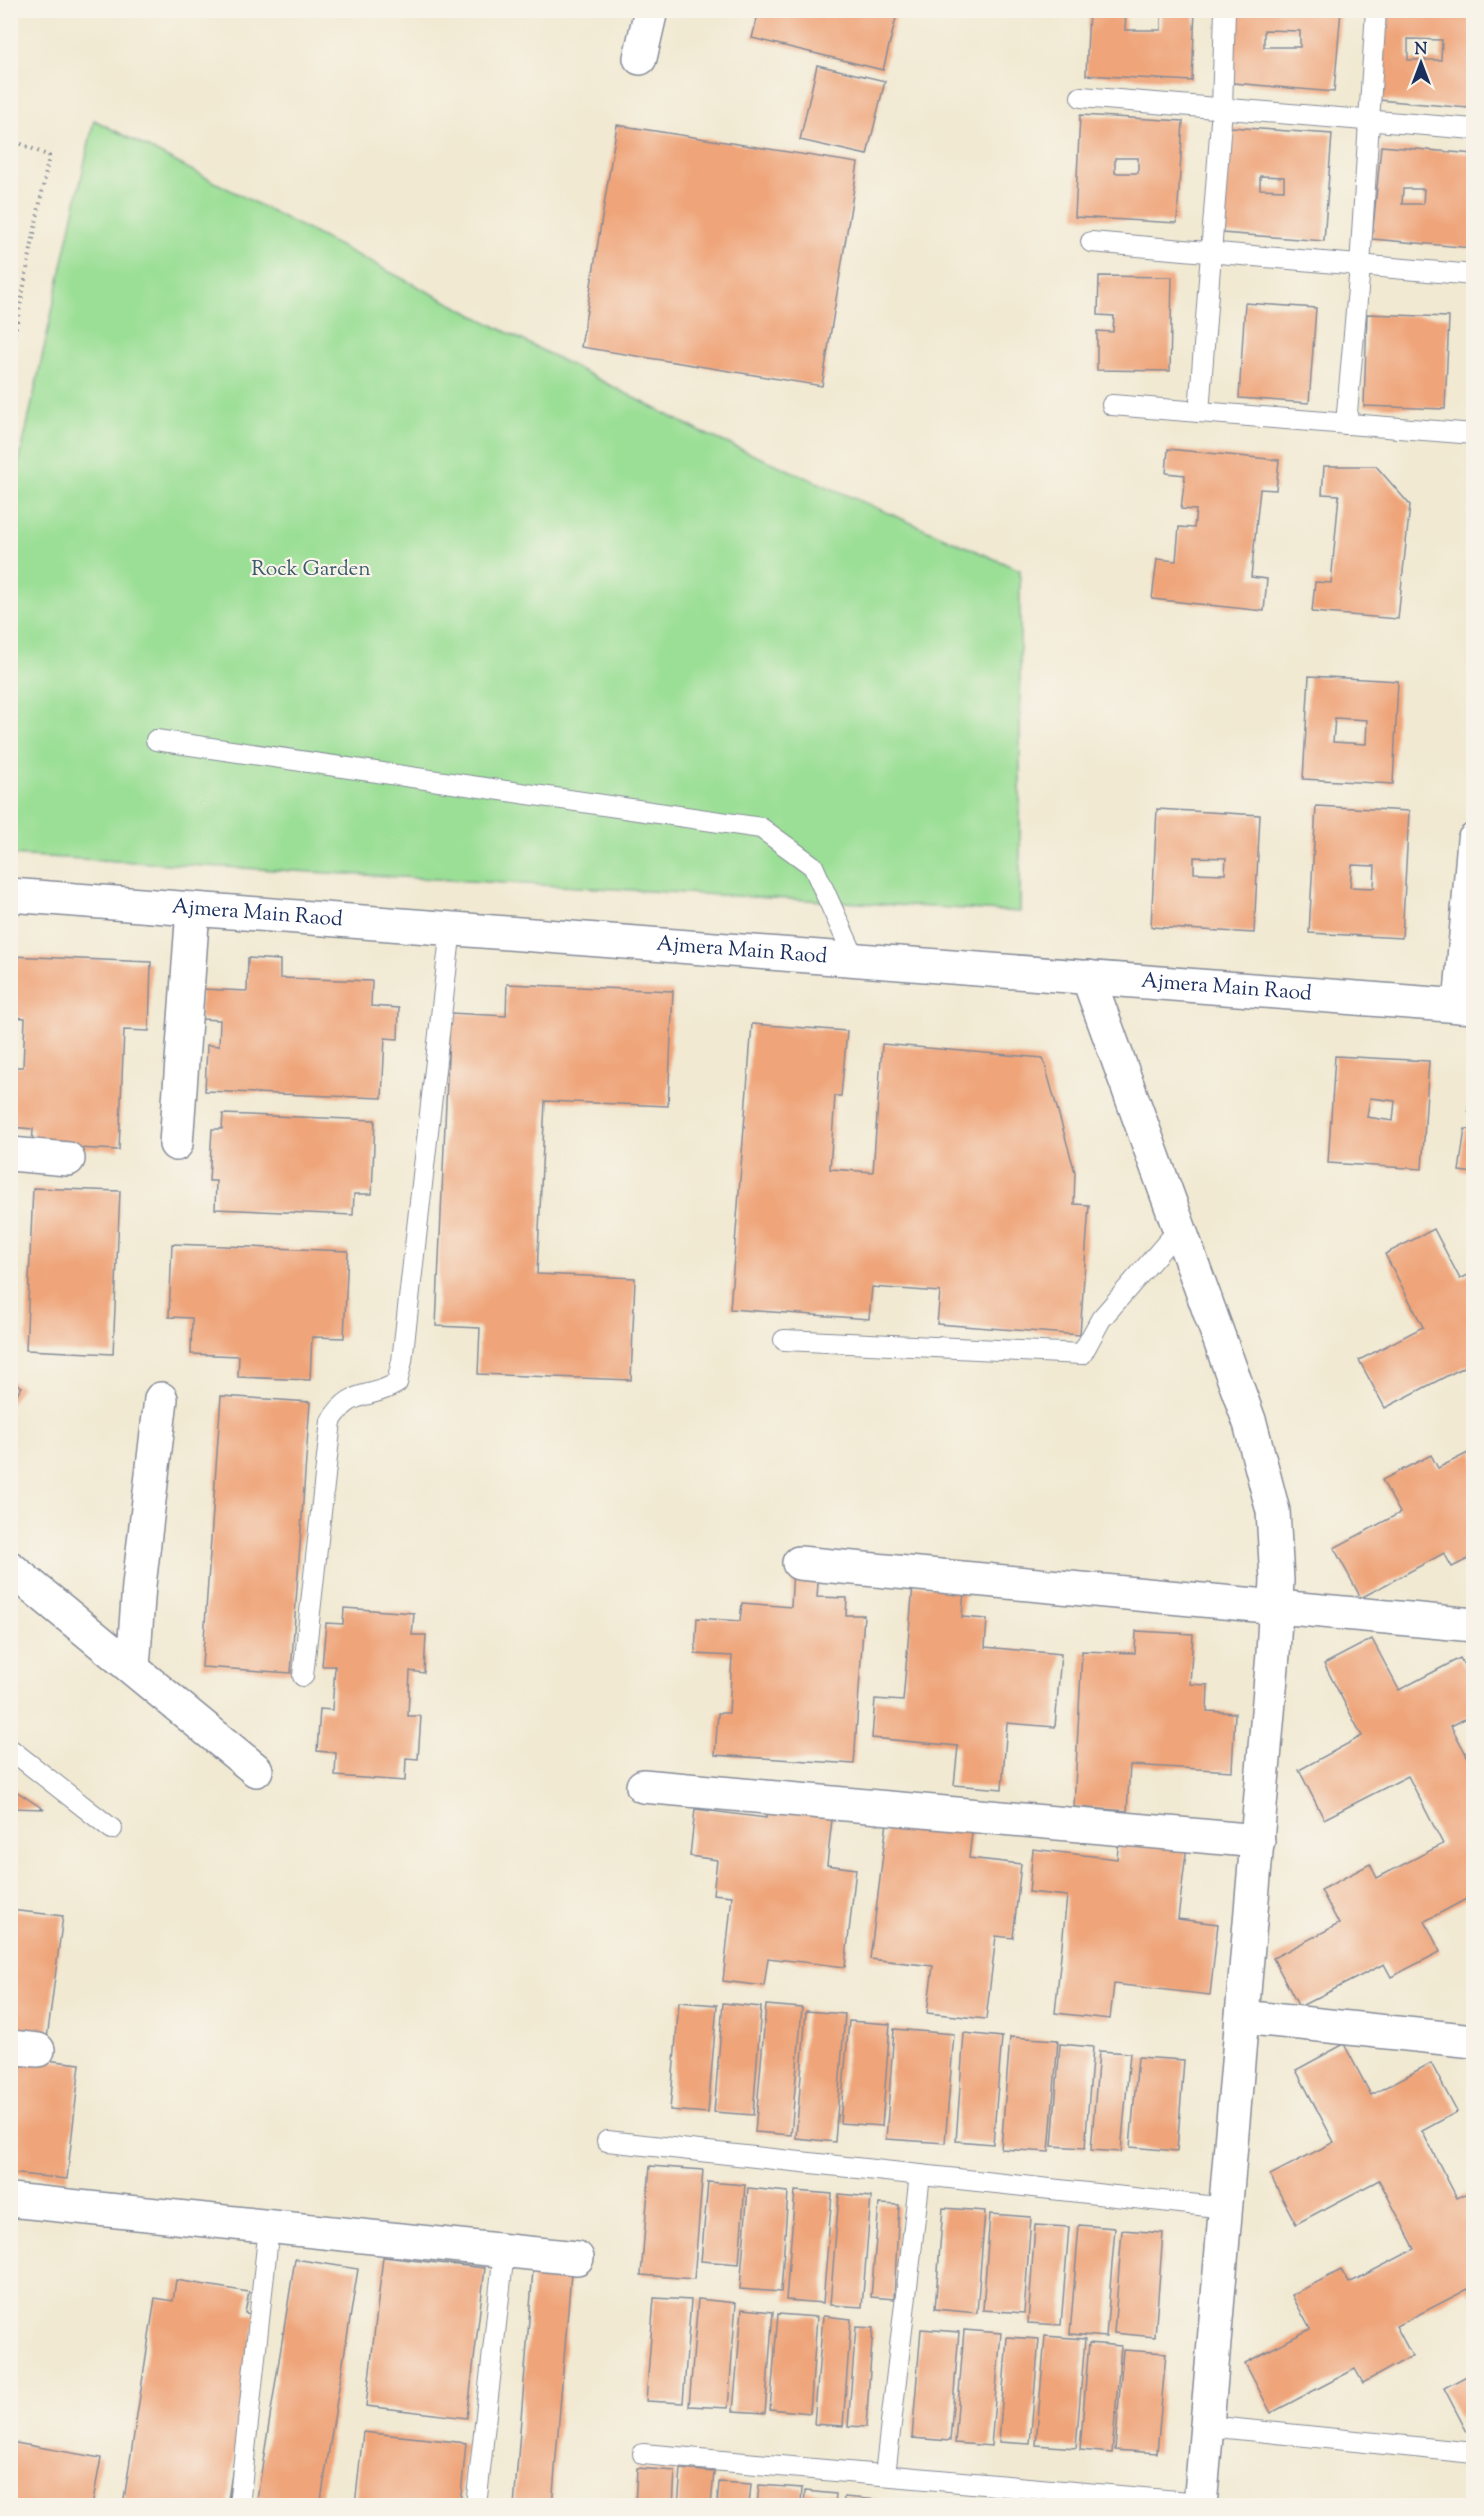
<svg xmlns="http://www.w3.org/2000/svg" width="1484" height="2516" font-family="'Sorts Mill Goudy',serif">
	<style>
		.green { fill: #9bdf96; stroke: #5b877a; stroke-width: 1.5 }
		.building { fill: #efa479; fill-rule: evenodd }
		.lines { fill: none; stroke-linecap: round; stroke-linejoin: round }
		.service-casing { stroke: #868c98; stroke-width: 22 }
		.minor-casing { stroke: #868c98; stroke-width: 36 }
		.tertiary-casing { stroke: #868c98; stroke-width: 36 }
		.path { stroke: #868c98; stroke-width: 4; stroke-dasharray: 1.5 4.5; stroke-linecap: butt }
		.service { stroke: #fff; stroke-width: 20 }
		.minor { stroke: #fff; stroke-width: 33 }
		.tertiary { stroke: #fff; stroke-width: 33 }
		.labels { text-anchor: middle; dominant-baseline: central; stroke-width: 4.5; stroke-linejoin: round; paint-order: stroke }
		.park-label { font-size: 21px; fill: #3b5b6c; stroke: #f7f3e8 }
		.street-label { font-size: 21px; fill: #1b2f5e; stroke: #f7f3e8 }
	</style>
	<rect width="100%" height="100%" fill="#f7f3e8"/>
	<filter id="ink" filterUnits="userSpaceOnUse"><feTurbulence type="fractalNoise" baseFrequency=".0167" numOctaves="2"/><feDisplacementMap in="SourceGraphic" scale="12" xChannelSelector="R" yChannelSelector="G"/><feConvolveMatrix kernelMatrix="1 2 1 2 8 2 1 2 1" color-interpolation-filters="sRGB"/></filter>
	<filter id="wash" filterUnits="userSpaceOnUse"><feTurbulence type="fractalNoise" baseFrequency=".008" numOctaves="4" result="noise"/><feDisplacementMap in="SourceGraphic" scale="24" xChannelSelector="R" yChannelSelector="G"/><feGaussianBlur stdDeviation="1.35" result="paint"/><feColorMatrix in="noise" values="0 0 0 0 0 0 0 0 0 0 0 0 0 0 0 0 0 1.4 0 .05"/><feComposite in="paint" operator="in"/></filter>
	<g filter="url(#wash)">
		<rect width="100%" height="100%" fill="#f1e9d2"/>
		<!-- green -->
		<polygon class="green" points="94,120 701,432 1020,570 1020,912 11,855 11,499"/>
		<g id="blocks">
			<!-- building -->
			<g class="building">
				<polygon points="759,10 898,10 883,70 752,38"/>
				<polygon points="1089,10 1126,10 1125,30 1161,30 1161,10 1195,10 1192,81 1086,75"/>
				<path d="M1228,10H1341L1334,92L1222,82ZM1264,30L1300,31V47H1264Z"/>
				<path d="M1376,10H1474V52L1468,108L1368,99ZM1408,39L1442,40L1441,60H1408Z"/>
				<polygon points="817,65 885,81 867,155 800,140"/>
				<path d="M1080,115L1183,121L1177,223L1075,217ZM1115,158H1138V173H1115Z"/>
				<polygon points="617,125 858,163 822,386 581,347"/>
				<path d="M1230,127L1332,134L1324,241L1222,233ZM1260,176L1284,177V190L1260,189Z"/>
				<path d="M1381,146L1474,154L1472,248L1372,239ZM1403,189H1424L1423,204H1402Z"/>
				<polygon points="1099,276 1172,277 1170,371 1097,370 1097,331 1113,332 1114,316 1098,315"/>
				<polygon points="1245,303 1316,308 1309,403 1239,398"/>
				<polygon points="1367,314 1449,317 1445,409 1364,406"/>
				<polygon points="1168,449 1279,460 1276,490 1260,489 1251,577 1267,579 1264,611 1152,599 1157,559 1176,561 1179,527 1194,528 1196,510 1181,509 1185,475 1166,473"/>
				<polygon points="1324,466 1376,466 1410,505 1398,619 1312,612 1315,582 1331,583 1339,495 1322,494"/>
				<path d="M1309,676L1398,681L1393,784L1303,779ZM1335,718L1367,720L1366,744L1333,742Z"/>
				<path d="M1316,806L1409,811L1402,938L1309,933ZM1352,865L1375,866L1374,888L1350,887Z"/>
				<path d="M1157,809L1260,815L1254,933L1151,927ZM1194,857L1226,858L1225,874L1194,873Z"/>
				<polygon points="11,956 151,962 149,1031 124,1030 119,1150 32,1146 33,1129 10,1127 10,1067 23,1067 25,1018 10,1017"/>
				<polygon points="248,958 280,960 280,978 372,981 371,1006 399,1008 398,1039 385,1038 382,1098 205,1091 207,1045 219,1046 220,1020 200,1019 201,989 247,991"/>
				<polygon points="507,984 673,991 668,1106 545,1101 537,1274 635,1278 631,1380 478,1374 480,1328 436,1326 450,1013 506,1016"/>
				<polygon points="752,1024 847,1031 841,1096 835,1096 830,1169 873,1172 882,1044 1043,1058 1075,1172 1074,1204 1089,1205 1080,1335 937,1324 940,1292 872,1287 869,1319 730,1309"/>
				<path d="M1335,1056L1429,1061L1422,1169L1328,1163ZM1370,1098L1395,1101L1393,1121L1367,1117Z"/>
				<polygon points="1472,1075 1474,1075 1474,1112 1468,1111"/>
				<polygon points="223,1114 375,1120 372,1194 354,1194 353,1215 215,1209 216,1181 209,1181 212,1129 222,1129"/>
				<polygon points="1465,1129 1474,1130 1474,1173 1459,1171"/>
				<polygon points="33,1188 120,1191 113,1354 26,1350"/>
				<polygon points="1434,1229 1460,1279 1474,1272 1474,1375 1468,1365 1385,1408 1359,1360 1423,1327 1385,1254"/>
				<polygon points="172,1244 348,1251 344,1338 312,1337 310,1380 238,1377 239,1356 191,1354 192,1318 169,1317"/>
				<polygon points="10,1380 22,1387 10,1404"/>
				<polygon points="221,1396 310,1402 291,1673 202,1667"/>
				<polygon points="1474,1450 1474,1556 1452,1567 1444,1553 1361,1598 1334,1548 1400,1513 1382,1480 1431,1455 1438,1468"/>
				<polygon points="793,1568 819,1570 817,1597 847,1598 846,1615 864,1615 854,1764 715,1755 718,1713 729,1713 732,1656 695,1654 697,1618 740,1621 742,1603 791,1607"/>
				<polygon points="913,1585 964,1589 962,1617 987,1619 985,1647 1061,1654 1055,1727 1007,1723 1002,1789 954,1785 958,1746 872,1738 875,1699 903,1701"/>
				<polygon points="344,1608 414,1613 412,1635 426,1635 424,1673 410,1671 408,1716 421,1716 418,1759 406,1758 405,1781 335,1776 336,1753 317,1751 320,1709 332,1710 335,1666 322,1666 326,1623 343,1624"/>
				<polygon points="1136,1631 1193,1634 1190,1684 1208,1685 1207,1711 1235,1713 1232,1771 1130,1765 1127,1811 1074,1807 1082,1651 1135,1653"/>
				<polygon points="1372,1639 1399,1690 1460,1658 1474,1683 1474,1714 1451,1726 1474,1769 1474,1895 1425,1921 1440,1952 1391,1977 1384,1964 1299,2007 1273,1958 1339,1924 1321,1890 1370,1864 1377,1878 1443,1844 1408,1776 1324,1819 1299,1770 1362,1736 1324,1664"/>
				<polygon points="10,1787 43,1809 10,1808"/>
				<polygon points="768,1803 833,1810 827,1865 856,1869 845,1967 768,1958 764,1986 723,1981 732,1896 713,1894 717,1860 690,1856 695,1809 766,1818"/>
				<polygon points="888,1814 973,1824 969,1858 1021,1864 1013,1938 996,1936 986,2019 927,2013 933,1966 870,1959"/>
				<polygon points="1119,1837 1187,1845 1178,1919 1218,1924 1210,1995 1114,1984 1110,2019 1055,2013 1067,1896 1029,1892 1033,1849 1117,1859"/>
				<polygon points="10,1910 63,1916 47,2039 10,2035"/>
				<polygon points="679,2002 717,2005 708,2113 670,2110"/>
				<polygon points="723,2003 761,2007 753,2115 714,2112"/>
				<polygon points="766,2005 802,2008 791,2135 755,2132"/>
				<polygon points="806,2011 845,2014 835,2142 796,2138"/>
				<polygon points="849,2021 890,2024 882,2126 840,2123"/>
				<polygon points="894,2029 954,2034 945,2143 886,2139"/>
				<polygon points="964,2033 1002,2037 993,2144 956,2141"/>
				<polygon points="1010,2037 1058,2040 1049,2152 1001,2149"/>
				<polygon points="1060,2044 1093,2047 1085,2148 1052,2146"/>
				<polygon points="1344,2044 1371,2095 1431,2063 1457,2112 1422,2131 1457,2198 1474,2190 1474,2300 1468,2289 1396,2326 1412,2356 1363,2383 1355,2369 1271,2413 1245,2363 1310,2329 1292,2295 1341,2270 1349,2283 1415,2249 1379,2180 1296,2224 1270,2175 1334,2142 1296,2070"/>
				<polygon points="1099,2051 1130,2053 1121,2152 1091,2150"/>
				<polygon points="10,2056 80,2064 67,2179 10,2173"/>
				<polygon points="1138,2057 1184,2060 1177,2151 1130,2147"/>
				<polygon points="650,2166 703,2170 694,2279 641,2275"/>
				<polygon points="708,2182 745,2185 739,2264 701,2261"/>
				<polygon points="748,2188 788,2192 781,2292 740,2289"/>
				<polygon points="795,2191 832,2194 823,2303 786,2300"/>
				<polygon points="839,2194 871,2197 862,2307 830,2305"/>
				<polygon points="879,2204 899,2205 894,2299 871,2297"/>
				<polygon points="943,2208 985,2211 977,2313 935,2309"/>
				<polygon points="990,2214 1031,2217 1024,2313 983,2310"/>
				<polygon points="1035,2225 1069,2227 1061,2325 1028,2323"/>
				<polygon points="1079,2225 1115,2228 1106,2337 1070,2334"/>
				<polygon points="1122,2230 1163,2233 1155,2337 1114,2333"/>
				<polygon points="383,2257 485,2268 467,2418 366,2406"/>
				<polygon points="295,2259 358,2269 320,2506 256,2506"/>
				<polygon points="533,2270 571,2273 552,2506 514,2506"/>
				<polygon points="176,2280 249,2292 245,2313 256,2315 227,2506 123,2506 155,2298 173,2301"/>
				<polygon points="654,2298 691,2300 683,2403 646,2401"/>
				<polygon points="698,2299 736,2303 728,2408 689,2406"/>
				<polygon points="742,2309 773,2312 765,2413 733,2411"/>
				<polygon points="778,2314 817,2317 810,2413 770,2409"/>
				<polygon points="823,2316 851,2319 843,2426 814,2424"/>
				<polygon points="856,2327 873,2328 866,2427 848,2426"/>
				<polygon points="921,2329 959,2332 950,2441 912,2438"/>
				<polygon points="964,2330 1001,2333 991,2446 955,2443"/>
				<polygon points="1045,2336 1085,2339 1076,2448 1036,2445"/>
				<polygon points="1007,2337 1039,2339 1030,2444 999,2442"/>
				<polygon points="1089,2343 1121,2346 1112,2453 1080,2450"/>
				<polygon points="1123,2350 1166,2353 1157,2453 1115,2450"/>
				<polygon points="1474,2372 1474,2429 1467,2432 1444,2388"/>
				<polygon points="363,2432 466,2443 460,2506 355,2506"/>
				<polygon points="10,2442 101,2458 92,2506 10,2506"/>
				<polygon points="637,2468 675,2471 673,2506 635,2506"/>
				<polygon points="681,2469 714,2472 711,2506 678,2506"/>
				<polygon points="719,2482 751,2484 749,2506 717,2506"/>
				<polygon points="759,2485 802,2488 801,2506 757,2506"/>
				<polygon points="805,2491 836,2494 835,2506 804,2506"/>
				<polygon points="844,2497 879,2500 879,2506 843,2506"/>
				<polygon points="902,2501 935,2504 935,2506 902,2506"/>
			</g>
		</g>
	</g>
	<g filter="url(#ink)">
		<use href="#blocks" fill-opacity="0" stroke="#868c98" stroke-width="1.5"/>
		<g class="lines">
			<defs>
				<g id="service">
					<polyline points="1081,97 1474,129"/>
					<polyline points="1091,242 1474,275"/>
					<polyline points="1112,405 1474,434"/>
					<polyline points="1199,412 1222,108 1225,10"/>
					<polyline points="1346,424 1360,266 1376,10"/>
					<polyline points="156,740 761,828 813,866 855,959"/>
					<polyline points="784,1340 1082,1354 1101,1319 1179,1229"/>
					<path d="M303,1676L331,1421C352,1387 367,1401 397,1383L402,1361L451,928"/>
					<polyline points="10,1749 112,1829"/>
					<polyline points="607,2141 1226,2208"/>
					<polyline points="1207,2426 1474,2453"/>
					<polyline points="643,2454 1200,2503"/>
					<polyline points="885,2475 920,2175"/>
					<polyline points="239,2506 269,2227"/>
					<polyline points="476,2506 504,2251"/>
				</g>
				<g id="minor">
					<polyline points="640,58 651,10"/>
					<polyline points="1088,977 1250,1423 1273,1511 1277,1580 1273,1654 1200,2506"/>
					<polyline points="1460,1006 1474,840"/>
					<polyline points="176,1144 193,909"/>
					<polyline points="10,1154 68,1159"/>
					<polyline points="799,1563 1474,1625"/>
					<polyline points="10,1568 256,1770"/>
					<polyline points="133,1667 139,1585 161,1399"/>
					<polyline points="643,1786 1258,1841"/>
					<polyline points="1242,2017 1474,2041"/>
					<polyline points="10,2047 38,2050"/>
					<polyline points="10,2200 577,2258"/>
				</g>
				<g id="tertiary">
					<path id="s1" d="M10,895L1474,1007"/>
				</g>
			</defs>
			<!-- service casing -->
			<use href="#service" class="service-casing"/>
			<!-- minor casing -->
			<use href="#minor" class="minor-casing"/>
			<!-- tertiary casing -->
			<use href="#tertiary" class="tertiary-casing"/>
			<!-- path -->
			<polyline class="path" points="10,139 49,156 10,358"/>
			<!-- service -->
			<use href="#service" class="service"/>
			<!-- minor -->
			<use href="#minor" class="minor"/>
			<!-- tertiary -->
			<use href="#tertiary" class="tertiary"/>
		</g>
	</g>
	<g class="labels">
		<!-- park labels -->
		<g class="park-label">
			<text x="311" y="570">Rock Garden</text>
		</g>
		<!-- street labels -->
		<g class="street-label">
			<text stroke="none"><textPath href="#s1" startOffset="248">Ajmera Main Raod</textPath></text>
			<text stroke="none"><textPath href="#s1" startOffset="734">Ajmera Main Raod</textPath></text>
			<text stroke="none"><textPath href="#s1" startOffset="1220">Ajmera Main Raod</textPath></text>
		</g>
	</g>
	<!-- margin -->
	<rect width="1484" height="2516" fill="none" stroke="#f7f3e8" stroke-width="36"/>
	<!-- north arrow -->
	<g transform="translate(1421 63)" stroke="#f7f3e8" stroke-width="4.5" paint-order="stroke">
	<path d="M0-4.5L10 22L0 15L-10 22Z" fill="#1b2f5e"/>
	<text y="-9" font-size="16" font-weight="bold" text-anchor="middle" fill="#1b2f5e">N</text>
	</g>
</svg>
